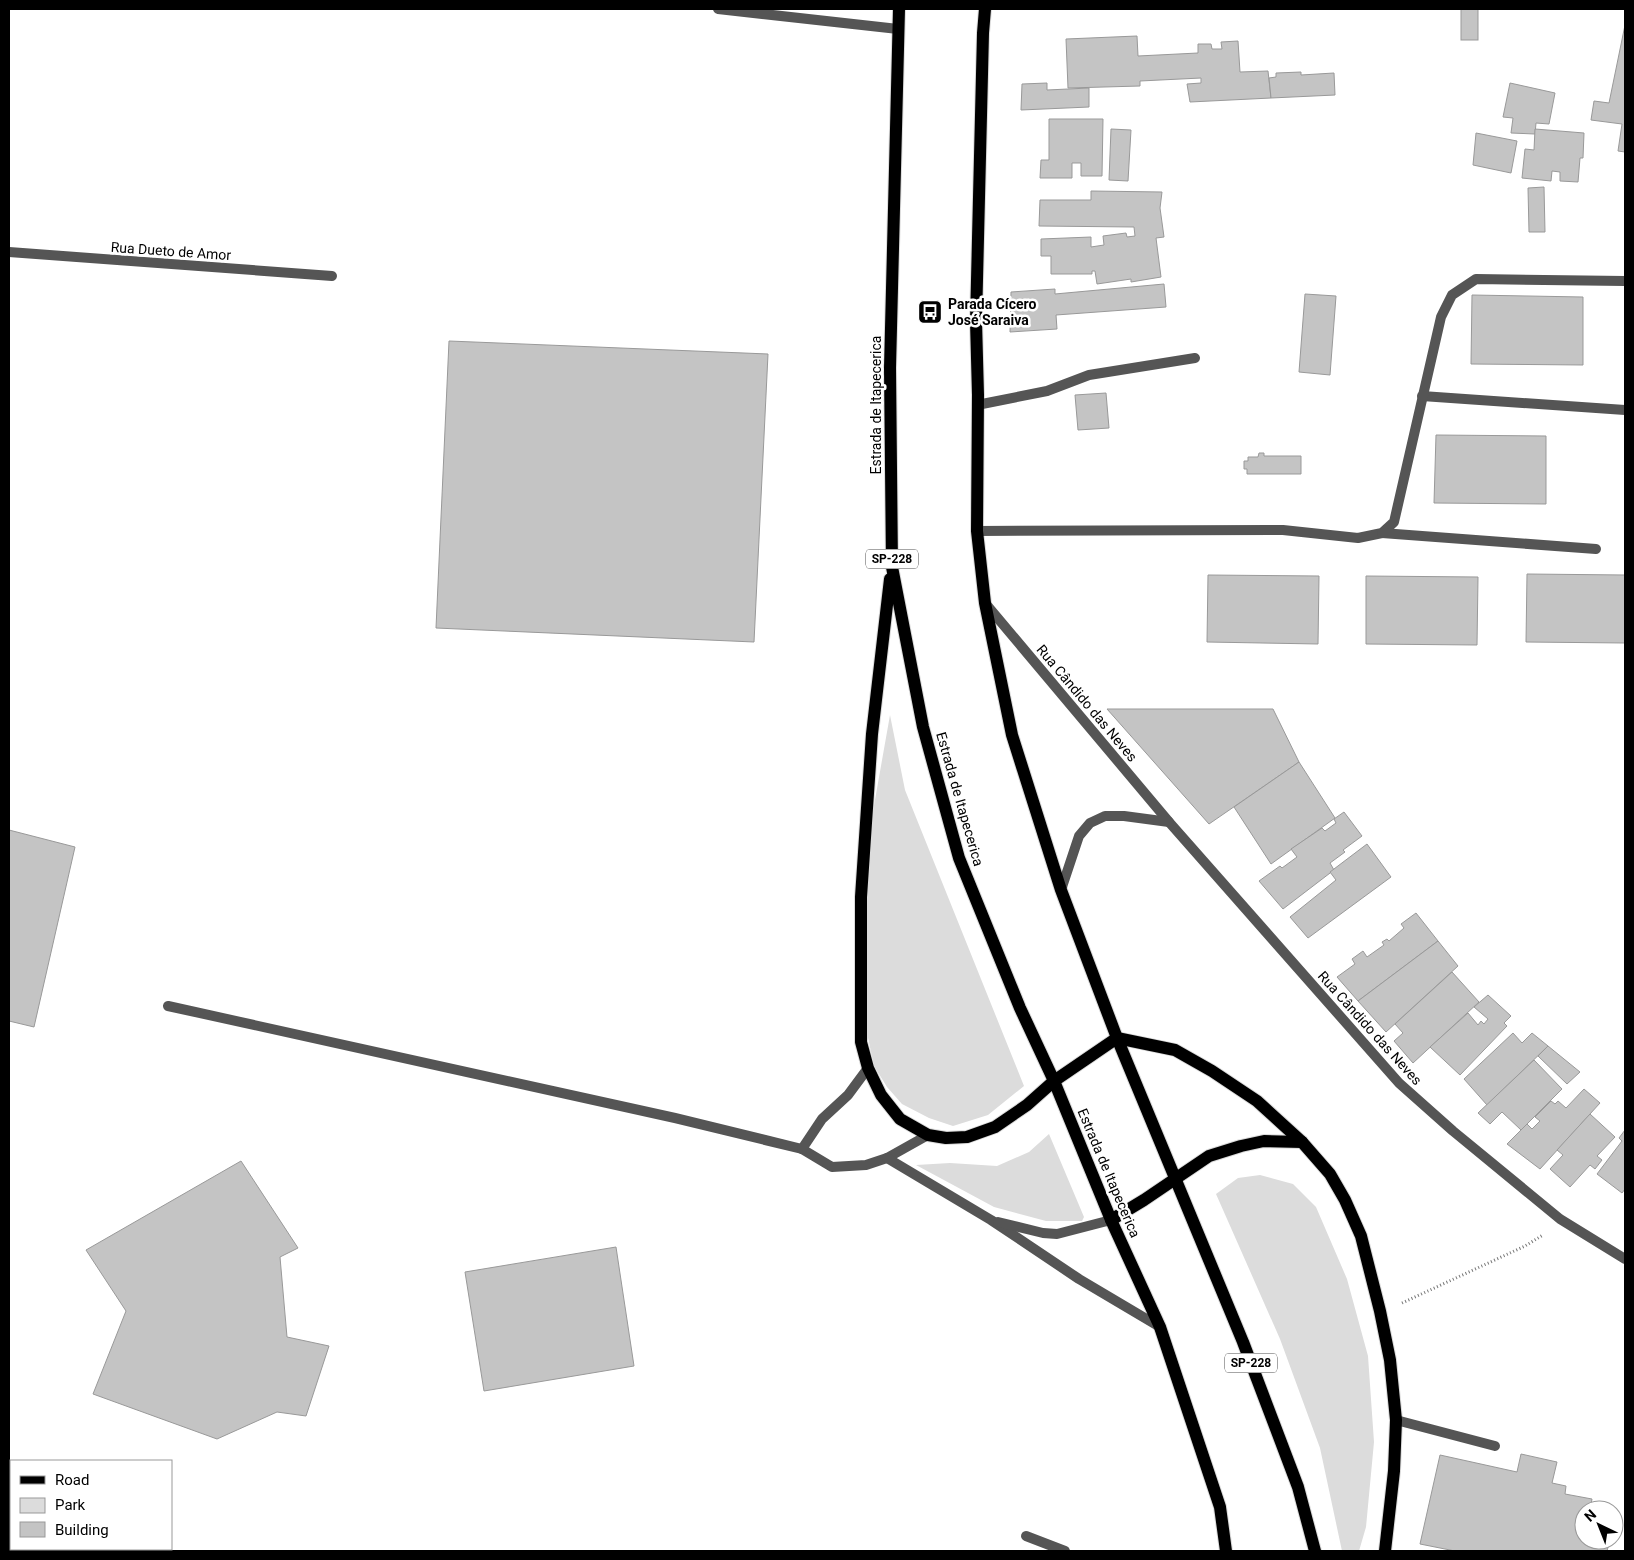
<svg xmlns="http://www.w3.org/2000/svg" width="1634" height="1560" font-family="Roboto,sans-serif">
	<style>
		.green { fill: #dcdcdc }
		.building { fill: #c4c4c4; stroke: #999 }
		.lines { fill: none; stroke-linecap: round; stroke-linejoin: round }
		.primary-casing { stroke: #dbdbdb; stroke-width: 14 }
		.path { stroke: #777; stroke-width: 3; stroke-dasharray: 1 2.5; stroke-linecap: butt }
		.lane { stroke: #555; stroke-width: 10 }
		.street { stroke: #555; stroke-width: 10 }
		.primary { stroke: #000; stroke-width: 12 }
		.labels { text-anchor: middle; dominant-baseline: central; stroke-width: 5; stroke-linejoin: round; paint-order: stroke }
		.shield { fill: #fff; stroke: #4c4c4c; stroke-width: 1 }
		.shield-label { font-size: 12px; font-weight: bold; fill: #000 }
		.street-label { font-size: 14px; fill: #000; stroke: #fff }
		.poi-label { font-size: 14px; font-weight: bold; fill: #000; stroke: #fff; text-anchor: start }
	</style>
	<rect width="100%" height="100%" fill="#fff"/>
	<!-- green -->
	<g class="green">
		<polygon points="890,715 905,790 1024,1086 988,1115 953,1126 929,1118 902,1104 887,1087 874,1066 867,1033 861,879"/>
		<polygon points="1049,1134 1084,1217 1082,1221 1046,1221 994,1207 916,1165 950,1163 997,1166 1029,1152"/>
		<polygon points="1260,1175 1293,1184 1316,1207 1347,1279 1368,1356 1374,1442 1366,1527 1359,1551 1342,1551 1320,1448 1280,1339 1216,1194 1238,1178"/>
	</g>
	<!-- building -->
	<g class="building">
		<rect x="1461" y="9" width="17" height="31"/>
		<polygon points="1625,25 1625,152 1618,151 1622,124 1591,120 1594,101 1609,103"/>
		<polygon points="1137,36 1138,56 1198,53 1198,44 1211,44 1212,49 1222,49 1221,42 1238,41 1240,72 1268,71 1271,98 1190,102 1187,84 1201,83 1201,78 1140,81 1140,86 1068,88 1066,39"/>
		<polygon points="1301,72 1301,75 1334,73 1335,95 1271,98 1269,78 1276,77 1276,73"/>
		<polygon points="1047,83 1047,90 1089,88 1089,107 1021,110 1022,84"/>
		<polygon points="1510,83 1555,93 1549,124 1536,123 1535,134 1511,133 1513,118 1503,117"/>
		<polygon points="1049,119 1103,119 1102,176 1081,176 1081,163 1072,163 1072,178 1040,178 1041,160 1049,160"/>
		<polygon points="1111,129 1131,130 1128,181 1109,180"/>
		<polygon points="1535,129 1584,133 1583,158 1580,158 1578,182 1560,181 1560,172 1552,171 1551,181 1522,178 1525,149 1534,150"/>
		<polygon points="1476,133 1517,141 1511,173 1473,165"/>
		<polygon points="1544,187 1545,232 1529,232 1528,188"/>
		<polygon points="1091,191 1162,192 1160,208 1164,237 1156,238 1161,277 1131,282 1131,279 1097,284 1095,271 1092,271 1092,274 1051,274 1051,256 1041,256 1041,239 1091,237 1091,247 1104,245 1103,236 1126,233 1127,237 1135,236 1134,227 1039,226 1040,200 1091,200"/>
		<polygon points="1164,284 1166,307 1056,315 1057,329 1010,332 1011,292 1055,289 1055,294"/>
		<polygon points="1305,294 1336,296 1330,375 1299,372"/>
		<polygon points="1472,295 1583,297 1583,365 1471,364"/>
		<polygon points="449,341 768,354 754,642 436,628"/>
		<polygon points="1106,393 1109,428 1078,430 1075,395"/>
		<polygon points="1436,435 1546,436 1546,504 1434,503"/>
		<polygon points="1259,453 1264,453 1264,456 1301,456 1301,474 1247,474 1247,469 1244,469 1244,461 1248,461 1248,457 1258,457"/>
		<polygon points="1527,574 1625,575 1625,643 1526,642"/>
		<polygon points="1208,575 1319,576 1318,644 1207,642"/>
		<polygon points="1366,576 1478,577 1477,645 1366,644"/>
		<polygon points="1107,709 1273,709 1299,762 1209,824"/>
		<polygon points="1299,762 1335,818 1271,864 1234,807"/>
		<polygon points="1344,812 1362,836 1343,850 1345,852 1330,863 1334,870 1283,909 1259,881 1280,866 1282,868 1297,857 1291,849 1322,828 1325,831 1336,823 1334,819"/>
		<polygon points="9,830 75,847 34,1027 9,1021"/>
		<polygon points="1367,844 1391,877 1308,938 1290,917 1336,880 1330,872"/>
		<polygon points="1416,913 1438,941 1358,1001 1337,977 1355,964 1352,959 1363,951 1367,957 1384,945 1382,942 1387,939 1389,941 1404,928 1401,924"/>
		<polygon points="1438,941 1458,966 1386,1032 1358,1001"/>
		<polygon points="1452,972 1479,1002 1413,1063 1394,1041 1403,1033 1395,1024"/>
		<polygon points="1488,995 1511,1016 1504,1023 1507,1026 1460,1075 1430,1047 1468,1013 1478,1025 1481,1021 1484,1024 1488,1019 1474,1007"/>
		<polygon points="1513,1033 1522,1043 1532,1033 1548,1046 1487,1105 1464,1079"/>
		<polygon points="1548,1046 1580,1072 1567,1084 1538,1056"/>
		<polygon points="1534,1060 1562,1089 1521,1130 1502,1112 1490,1124 1478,1113"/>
		<polygon points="1584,1089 1600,1103 1540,1169 1507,1144 1527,1124 1532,1129 1540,1121 1535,1117 1551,1101 1555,1104 1558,1101 1566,1108"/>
		<polygon points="1590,1114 1615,1137 1597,1156 1602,1160 1595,1169 1590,1165 1570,1187 1550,1169 1563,1155 1557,1150"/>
		<polygon points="1625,1130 1625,1189 1622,1193 1597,1174 1622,1141 1619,1138"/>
		<polygon points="241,1161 298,1248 280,1257 287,1337 329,1346 306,1416 277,1412 217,1439 93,1394 126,1311 86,1250"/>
		<polygon points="616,1247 634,1366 484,1391 465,1272"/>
		<polygon points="1521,1454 1557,1462 1552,1483 1566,1486 1565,1494 1592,1499 1590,1510 1584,1510 1584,1540 1610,1540 1607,1551 1455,1551 1420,1544 1440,1455 1517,1472"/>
	</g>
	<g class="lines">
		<defs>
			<g id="primary">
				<polyline points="899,9 890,368 892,567 923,727 959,858 1020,1008 1054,1081 1111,1220 1160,1327 1220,1507 1226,1551"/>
				<polyline points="985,9 983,33 976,321 978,395 977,531 985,603 1012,735 1061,890 1117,1038 1243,1342 1298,1487 1315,1551"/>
				<polyline points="890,579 872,734 861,897 861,1042 868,1068 881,1095 900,1119 928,1135 946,1138 967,1137 995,1127 1027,1105 1054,1081 1117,1038 1175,1050 1212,1071 1257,1101 1302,1142 1330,1174 1345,1200 1361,1236 1380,1311 1390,1360 1396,1420 1394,1471 1385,1551"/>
				<polyline points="1111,1220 1144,1200 1209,1156 1241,1146 1264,1141 1302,1142"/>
			</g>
		</defs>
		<!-- primary casing -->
		<use href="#primary" class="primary-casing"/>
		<!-- path -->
		<polyline class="path" points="1402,1303 1525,1246 1543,1235"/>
		<!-- lane -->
		<g class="lane">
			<polyline points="977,405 1047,391 1089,375 1195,358"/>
			<polyline points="168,1006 675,1118 802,1149 832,1167 866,1165 887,1158 928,1135"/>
			<polyline points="802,1149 822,1119 848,1095 868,1068"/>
			<polyline points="887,1158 991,1220 1079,1279 1160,1327"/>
			<polyline points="998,1222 1043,1233 1057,1234 1111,1220"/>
			<polyline points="1396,1420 1495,1446"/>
			<polyline points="1026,1536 1065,1551"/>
		</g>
		<!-- street -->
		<g class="street">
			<polyline points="718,9 898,29"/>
			<polyline points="9,252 332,276"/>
			<polyline points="1422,396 1625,410"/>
			<polyline points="977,531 1283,530 1358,538 1382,533 1394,522 1441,317 1452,295 1476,279 1625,281"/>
			<polyline points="1382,533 1596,549"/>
			<polyline points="985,603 1169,822 1399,1083 1453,1131 1560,1219 1625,1259"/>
			<polyline points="1061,890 1079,836 1090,823 1105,816 1124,816 1169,822"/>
		</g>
		<!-- primary -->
		<use href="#primary" class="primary"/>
	</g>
	<!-- icons -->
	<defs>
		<symbol id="bus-square" viewBox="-11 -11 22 22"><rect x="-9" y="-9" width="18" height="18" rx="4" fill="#000" stroke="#fff"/><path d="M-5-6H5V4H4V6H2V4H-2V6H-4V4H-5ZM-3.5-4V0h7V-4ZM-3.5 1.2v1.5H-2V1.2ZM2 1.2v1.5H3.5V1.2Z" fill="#fff"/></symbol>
	</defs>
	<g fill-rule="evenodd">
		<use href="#bus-square" x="916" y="298" width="28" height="28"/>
	</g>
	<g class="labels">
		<!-- shield labels -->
		<g class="shield">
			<rect x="866" y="549.5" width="52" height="19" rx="4"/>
			<rect x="1225" y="1353.5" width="52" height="19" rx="4"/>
		</g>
		<g class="shield-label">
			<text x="892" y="559">SP-228</text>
			<text x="1251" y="1363">SP-228</text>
		</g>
		<!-- street labels -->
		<g class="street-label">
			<text transform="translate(171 251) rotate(4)">Rua Dueto de Amor</text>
			<text transform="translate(876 405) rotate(-90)">Estrada de Itapecerica</text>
			<text transform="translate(1087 703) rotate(50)">Rua Cândido das Neves</text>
			<text transform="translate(960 799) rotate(74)">Estrada de Itapecerica</text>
			<text transform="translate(1370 1028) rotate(48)">Rua Cândido das Neves</text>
			<text transform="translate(1109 1173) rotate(67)">Estrada de Itapecerica</text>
		</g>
		<!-- poi labels -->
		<g class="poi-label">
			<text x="948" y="304">Parada Cícero<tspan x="948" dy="16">José Saraiva</tspan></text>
		</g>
	</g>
	<!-- border -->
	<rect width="1634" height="1560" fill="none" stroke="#000000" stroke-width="20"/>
	<!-- legend -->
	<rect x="10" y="1460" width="162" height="90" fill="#ffffff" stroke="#999999"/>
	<rect x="20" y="1476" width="25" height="8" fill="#000000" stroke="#999999"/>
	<text x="55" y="1485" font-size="15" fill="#000000">Road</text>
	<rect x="20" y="1498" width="25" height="15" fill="#dcdcdc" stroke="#999999"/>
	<text x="55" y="1510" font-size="15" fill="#000000">Park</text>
	<rect x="20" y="1522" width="25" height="15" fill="#c4c4c4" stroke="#999999"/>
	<text x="55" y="1535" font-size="15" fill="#000000">Building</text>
	<!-- north arrow -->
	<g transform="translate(1599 1525) rotate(317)"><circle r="24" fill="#ffffff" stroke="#999999"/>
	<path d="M0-4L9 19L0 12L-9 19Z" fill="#000000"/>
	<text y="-8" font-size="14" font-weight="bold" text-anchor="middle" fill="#000000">N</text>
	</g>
</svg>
